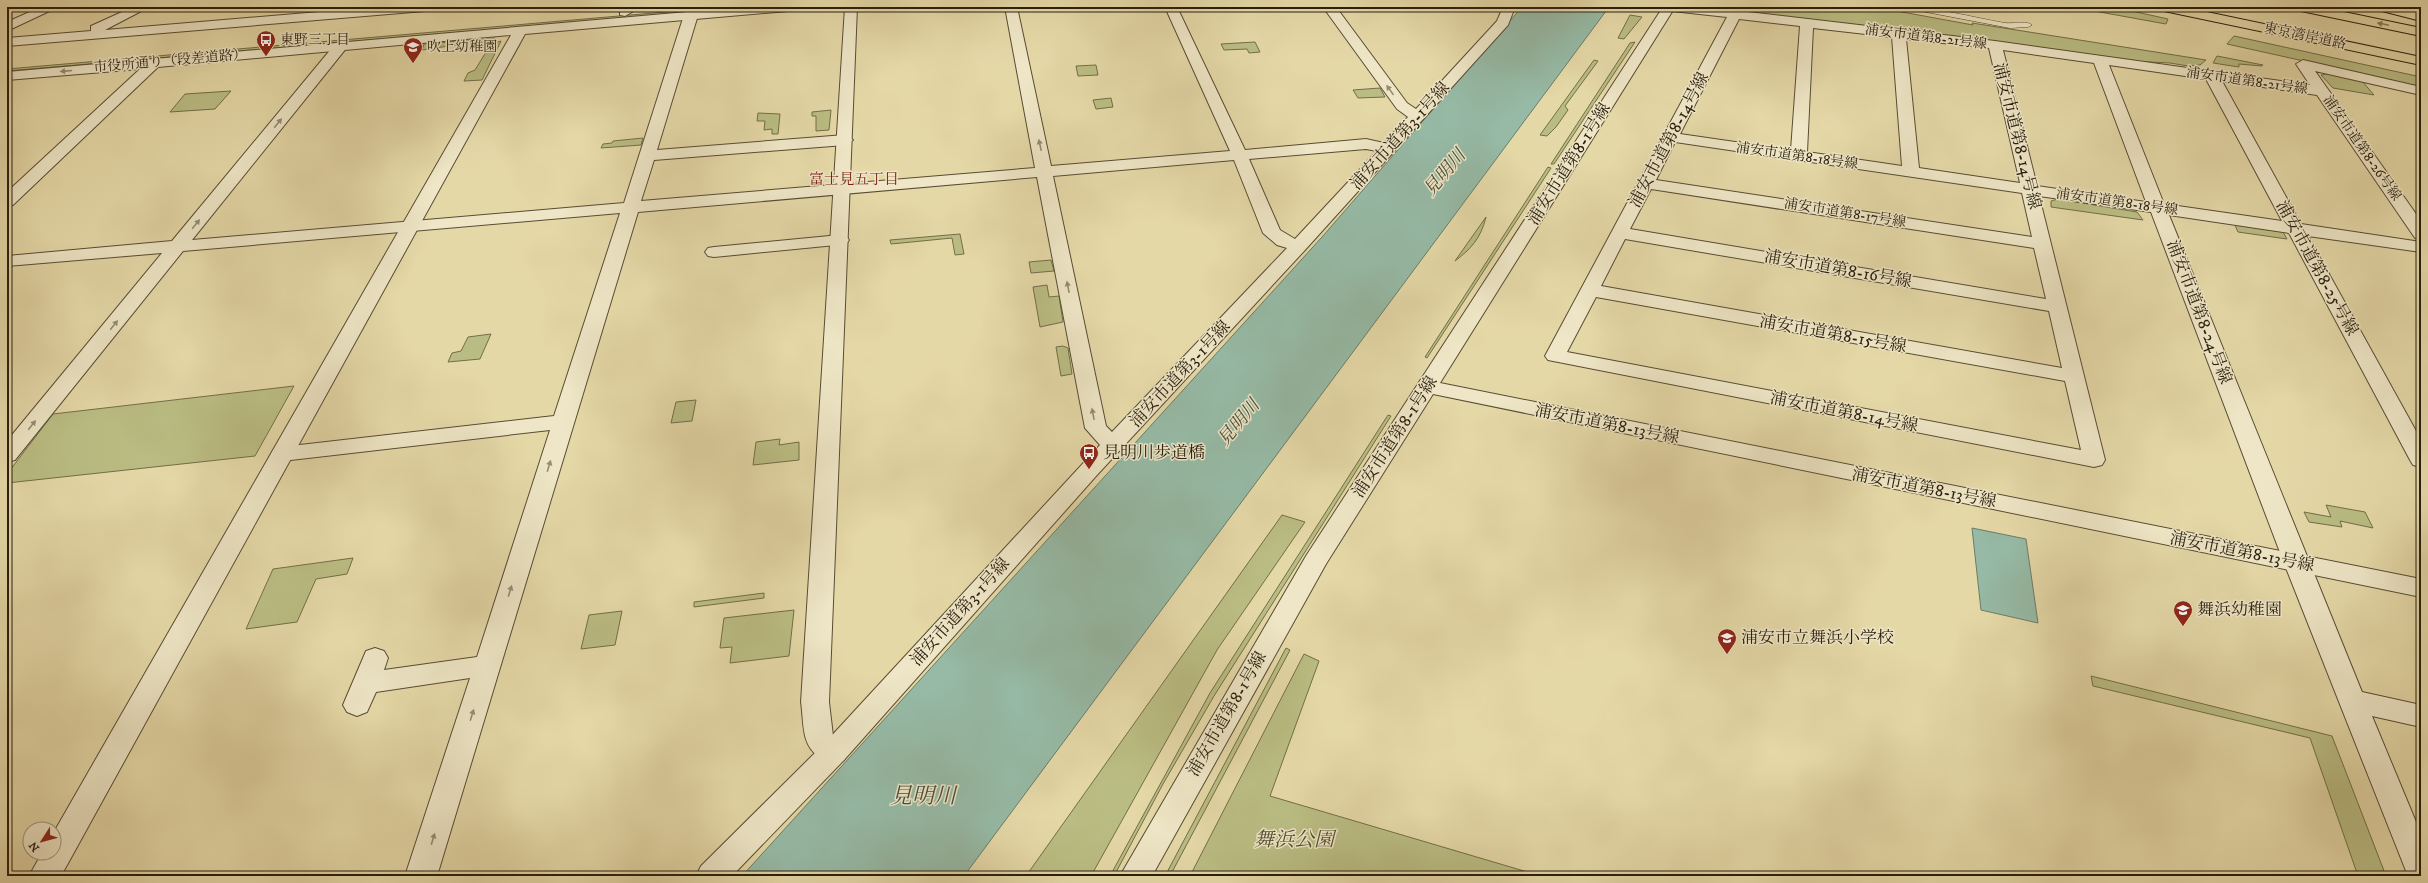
<svg xmlns="http://www.w3.org/2000/svg" width="2428" height="883" font-family="'IM FELL DW Pica','Noto Serif JP',serif">
	<style>
		.green { fill: #babd83; stroke: #726e48 }
		.water { fill: #96baa6; stroke: #6a7c69 }
		.lines { fill: none; stroke-linecap: round; stroke-linejoin: round }
		.service-casing { stroke: #584c34; stroke-width: 1 }
		.minor-casing { stroke: #584c34; stroke-width: 2 }
		.tertiary-casing { stroke: #584c34; stroke-width: 2 }
		.trunk-casing { stroke: #291e0e; stroke-width: 2 }
		.motorway-casing { stroke: #291e0e; stroke-width: 2 }
		.service { fill: #eee6c6; fill-rule: evenodd }
		.minor { fill: #eee6c6; fill-rule: evenodd }
		.tertiary { fill: #eee6c6; fill-rule: evenodd }
		.trunk { fill: #e5d8a7; fill-rule: evenodd }
		.motorway { fill: #e5d8a7; fill-rule: evenodd }
		.oneway { fill: #877b5a }
		.oneway2 { fill: #958c73 }
		.labels { text-anchor: middle; dominant-baseline: central; stroke-width: 3; stroke-linejoin: round; paint-order: stroke }
		.far-street-label { font-size: 14px; fill: #291e0e; stroke: #eee6c6 }
		.far-poi-label { font-size: 14px; fill: #291e0e; stroke: #eee6c6; text-anchor: start }
		.far-neighbourhood-label { font-size: 15px; fill: #7a1f14; stroke: #eee6c6 }
		.street-label { font-size: 17px; fill: #291e0e; stroke: #eee6c6 }
		.poi-label { font-size: 17px; fill: #291e0e; stroke: #eee6c6; text-anchor: start }
		.water-label { font-size: 18px; font-style: italic; fill: #4a4d3c; stroke: #eee6c6 }
		.near-park-label { font-size: 20px; font-style: italic; fill: #544e31; stroke: #eee6c6 }
		.near-water-label { font-size: 22px; font-style: italic; fill: #4a4d3c; stroke: #eee6c6 }
	</style>
	<rect width="100%" height="100%" fill="#e5d8a7"/>
	<filter id="stains"><feTurbulence type="fractalNoise" baseFrequency=".005" numOctaves="4"/><feColorMatrix values="0 0 0 0 .2 0 0 0 0 .09 0 0 0 0 .02 0 0 0 .5 -.17"/></filter>
	<radialGradient id="worn" r=".72"><stop offset=".6" stop-color="#630" stop-opacity="0"/><stop offset="1" stop-color="#630" stop-opacity=".3"/></radialGradient>
	<!-- green -->
	<g class="green">
		<polygon points="723,7 752,7 7,71 7,69"/>
		<polygon points="1696,7 1875,7 1973,25 1972,23 2206,60 2200,65 2188,66 2170,63 2131,61"/>
		<polygon points="2072,7 2114,7 2168,19 2166,24"/>
		<polygon points="1630,15 1642,17 1624,39 1618,38"/>
		<polygon points="2234,36 2421,77 2421,87 2227,44"/>
		<polygon points="495,38 489,40 422,50 424,44"/>
		<polygon points="501,41 482,80 464,81 468,73 475,70 491,44"/>
		<polygon points="1255,42 1260,52 1249,53 1247,49 1224,50 1221,44"/>
		<polygon points="1635,42 1554,164 1551,164 1630,43"/>
		<polygon points="2217,56 2263,65 2262,66 2239,64 2239,67 2213,63"/>
		<polygon points="1594,60 1598,61 1565,106 1568,110 1556,127 1547,136 1540,135"/>
		<polygon points="1096,65 1098,75 1078,76 1076,66"/>
		<polygon points="2330,73 2362,81 2374,95 2333,88 2321,75"/>
		<polygon points="1380,88 1385,97 1358,98 1353,90"/>
		<polygon points="231,91 215,109 170,112 185,94"/>
		<polygon points="1111,98 1113,107 1096,109 1093,100"/>
		<polygon points="831,110 829,130 816,131 816,116 812,116 812,112"/>
		<polygon points="758,113 780,114 778,134 772,134 772,129 764,130 765,121 757,121"/>
		<polygon points="643,138 641,145 601,148 603,144 612,143 613,141"/>
		<polygon points="1548,167 1551,168 1427,358 1425,357"/>
		<polygon points="2058,199 2137,212 2143,220 2051,207 2051,201"/>
		<path d="M1486,217C1481,238 1471,249 1455,261Z"/>
		<polygon points="2235,225 2283,232 2287,239 2238,232"/>
		<polygon points="960,234 964,254 955,255 952,238 891,244 890,240"/>
		<polygon points="1051,260 1054,271 1031,273 1029,262"/>
		<polygon points="1047,285 1049,297 1059,296 1063,322 1040,327 1033,287"/>
		<polygon points="491,334 480,359 448,362 452,353 461,351 468,337"/>
		<polygon points="1063,346 1068,348 1072,374 1061,376 1056,347"/>
		<polygon points="294,386 255,456 7,483 7,474 53,414"/>
		<polygon points="696,400 692,421 671,423 676,402"/>
		<polygon points="1388,415 1391,416 1214,696 1163,784 1114,876 1110,876 1210,693"/>
		<polygon points="780,439 779,445 799,442 799,460 753,465 756,442"/>
		<polygon points="2326,505 2365,512 2373,528 2340,521 2342,527 2309,522 2304,512 2331,517"/>
		<polygon points="1282,515 1305,522 1217,650 1091,876 1026,876"/>
		<polygon points="353,558 347,574 316,579 297,622 246,629 273,569"/>
		<polygon points="764,593 764,598 694,607 694,602"/>
		<polygon points="794,610 789,656 730,663 732,647 720,648 724,618"/>
		<polygon points="622,611 615,645 581,649 589,615"/>
		<polygon points="1286,648 1290,650 1170,876 1165,876"/>
		<polygon points="1304,654 1319,661 1270,796 1541,876 1190,876"/>
		<polygon points="2091,676 2332,736 2386,876 2358,876 2310,738 2093,686"/>
	</g>
	<!-- water -->
	<g class="water">
		<polygon points="1522,7 1609,7 964,876 742,876 1322,237"/>
		<polygon points="1972,528 2026,539 2038,623 1981,610"/>
	</g>
	<g class="lines">
		<defs>
			<path id="service" d="M1900,7C1935,7 1971,17 2005,23C2013,24 2026,20 2032,25L2028,27L2010,28Z"/>
			<g id="minor">
				<polygon points="41,7 58,7 7,31 7,22"/>
				<polygon points="133,7 149,7 105,30 378,7 431,7 425,11 7,46 7,38 91,31 91,26"/>
				<polygon points="620,7 632,7 632,12 625,16 620,15"/>
				<path d="M1005,7H1017L1051,166L1230,151L1165,7H1177L1245,150L1366,139L1384,143L1408,117L1397,109L1323,7H1336L1407,103L1416,109L1497,21L1503,7H1515L1508,25L1305,250L1097,475L844,760L732,876H696L701,866L824,744L1100,445L1085,428L1037,177L638,212L437,876H405L470,678L376,692L367,712L357,716L347,712L343,705L366,651L375,648L384,651L388,658L384,670L477,657L550,430L282,461L274,459L271,454L274,449L282,447L554,416L620,213L183,251L15,460L7,462V441L162,253L7,266V256L172,241L336,43L341,42L348,46L192,240L624,203L684,15L691,11L698,15L657,150L845,135L853,140L845,145L654,160L641,201L1035,168ZM1366,149L1377,151L1295,239L1280,230L1249,159ZM1234,160L1263,233L1277,245L1287,248L1112,432L1106,426L1053,176Z"/>
				<path d="M1666,7H1705L1995,41L2310,85L2296,64L2303,60L2421,87V95L2315,71L2421,221V239L2415,238L2317,95L2222,81L2301,224L2421,242V252L2308,236L2421,440V467L2413,465L2410,460L2289,233L2169,215L2362,692L2421,705V727L2372,716L2421,834V876H2408L2406,871L2284,563L2151,212L2039,196L2105,460L2102,465L2094,467L1548,360L1545,356L1727,17L1672,11ZM1739,19L1800,26L1791,150L1680,134ZM1813,28L1892,37L1902,166L1807,152ZM1906,39L1989,48L2020,183L1919,168ZM2003,50L2094,63L2146,202L2037,186ZM2109,65L2206,79L2282,221L2164,204ZM1675,142L2022,193L2032,237L1656,180ZM1651,189L2034,248L2046,299L1630,229ZM1625,239L2049,311L2062,368L1601,286ZM1596,297L2065,381L2081,450L1567,352Z"/>
				<polygon points="840,235 846,236 849,240 846,244 714,257 708,256 705,252 708,248 714,247"/>
			</g>
			<g id="tertiary">
				<polygon points="744,7 794,7 788,11 525,34 61,876 29,876 42,853 54,853 54,832 511,35 158,67 13,205 7,206 7,192 140,69 7,80 7,72"/>
				<path d="M845,7H857L829,702L833,736L844,744L848,752L844,760C834,764 828,763 818,756C801,744 804,722 801,702Z"/>
				<polygon points="1663,7 1675,7 1440,383 2421,579 2421,597 1433,394 1326,564 1152,876 1120,876 1306,556"/>
			</g>
			<polygon id="trunk" points="2158,7 2183,7 2421,57 2421,65 2164,11"/>
			<g id="motorway">
				<polygon points="2295,7 2320,7 2421,28 2421,36 2301,11"/>
				<polygon points="2377,7 2398,7 2421,13 2421,21 2378,10"/>
			</g>
		</defs>
		<!-- service casing -->
		<use href="#service" class="service-casing"/>
		<!-- minor casing -->
		<use href="#minor" class="minor-casing"/>
		<!-- tertiary casing -->
		<use href="#tertiary" class="tertiary-casing"/>
		<!-- trunk casing -->
		<use href="#trunk" class="trunk-casing"/>
		<!-- motorway casing -->
		<use href="#motorway" class="motorway-casing"/>
		<!-- service -->
		<use href="#service" class="service"/>
		<!-- minor -->
		<use href="#minor" class="minor"/>
		<!-- tertiary -->
		<use href="#tertiary" class="tertiary"/>
		<!-- trunk -->
		<use href="#trunk" class="trunk"/>
		<!-- motorway -->
		<use href="#motorway" class="motorway"/>
	</g>
	<!-- one-way arrows -->
	<defs><path id="oneway-solid" d="M-6-.8H1V-3.2L6.5 0L1 3.2V.8H-6Z"/></defs>
	<use class="oneway" href="#oneway-solid" transform="translate(2383 24) rotate(-168)"/>
	<g class="oneway2">
		<use href="#oneway-solid" transform="translate(66 71) rotate(175)"/>
		<use href="#oneway-solid" transform="translate(1390 90) rotate(-126)"/>
		<use href="#oneway-solid" transform="translate(278 123) rotate(-51)"/>
		<use href="#oneway-solid" transform="translate(1040 145) rotate(-102)"/>
		<use href="#oneway-solid" transform="translate(196 224) rotate(-51)"/>
		<use href="#oneway-solid" transform="translate(1068 287) rotate(-101)"/>
		<use href="#oneway-solid" transform="translate(114 325) rotate(-51)"/>
		<use href="#oneway-solid" transform="translate(1093 414) rotate(-101)"/>
		<use href="#oneway-solid" transform="translate(32 425) rotate(-51)"/>
		<use href="#oneway-solid" transform="translate(549 466) rotate(-73)"/>
		<use href="#oneway-solid" transform="translate(510 591) rotate(-73)"/>
		<use href="#oneway-solid" transform="translate(472 715) rotate(-73)"/>
		<use href="#oneway-solid" transform="translate(433 839) rotate(-73)"/>
	</g>
	<!-- icons -->
	<defs>
		<symbol id="bus-pin" viewBox="-11 -11 22 30"><path d="M0 17L-7.5 6A9.5 9.5 0 1 1 7.5 6Z" fill="#8f2418" stroke="#eee6c6"/><path d="M-5-6H5V4H4V6H2V4H-2V6H-4V4H-5ZM-3.5-4V0h7V-4ZM-3.5 1.2v1.5H-2V1.2ZM2 1.2v1.5H3.5V1.2Z" fill="#fff"/></symbol>
		<symbol id="school-pin" viewBox="-11 -11 22 30"><path d="M0 17L-7.5 6A9.5 9.5 0 1 1 7.5 6Z" fill="#8f2418" stroke="#eee6c6"/><path d="M0-5L7-2L0 1L-7-2ZM-4 1L0 2.5L4 1V4Q0 6-4 4Z" fill="#fff"/></symbol>
	</defs>
	<g fill-rule="evenodd">
		<use href="#bus-pin" x="255" y="29" width="22" height="30"/>
		<use href="#school-pin" x="402" y="36" width="22" height="30"/>
		<use href="#bus-pin" x="1078" y="442" width="22" height="30"/>
		<use href="#school-pin" x="2172" y="599" width="22" height="30"/>
		<use href="#school-pin" x="1716" y="627" width="22" height="30"/>
	</g>
	<g class="labels">
		<!-- far-street labels -->
		<g class="far-street-label">
			<text transform="translate(2305 36) rotate(12)">東京湾岸道路</text>
			<text transform="translate(1926 37) rotate(7)">浦安市道第8-21号線</text>
			<text transform="translate(170 61) rotate(-5)">市役所通り（段差道路）</text>
			<text transform="translate(2247 81) rotate(8)">浦安市道第8-21号線</text>
			<text transform="translate(2362 148) rotate(55)">浦安市道第8-26号線</text>
			<text transform="translate(1797 156) rotate(8)">浦安市道第8-18号線</text>
			<text transform="translate(2117 202) rotate(8)">浦安市道第8-18号線</text>
			<text transform="translate(1845 213) rotate(9)">浦安市道第8-17号線</text>
		</g>
		<!-- far-poi labels -->
		<g class="far-poi-label">
			<text x="280" y="40">東野三丁目</text>
			<text x="427" y="47">吹上幼稚園</text>
		</g>
		<!-- far-neighbourhood labels -->
		<g class="far-neighbourhood-label">
			<text x="854" y="179">富士見五丁目</text>
		</g>
		<!-- street labels -->
		<g class="street-label">
			<text transform="translate(1400 136) rotate(-48)">浦安市道第3-1号線</text>
			<text transform="translate(2017 136) rotate(76)">浦安市道第8-14号線</text>
			<text transform="translate(1669 140) rotate(-62)">浦安市道第8-14号線</text>
			<text transform="translate(1569 164) rotate(-58)">浦安市道第8-1号線</text>
			<text transform="translate(2317 268) rotate(61)">浦安市道第8-25号線</text>
			<text transform="translate(1838 269) rotate(10)">浦安市道第8-16号線</text>
			<text transform="translate(2199 312) rotate(69)">浦安市道第8-24号線</text>
			<text transform="translate(1833 334) rotate(10)">浦安市道第8-15号線</text>
			<text transform="translate(1180 374) rotate(-47)">浦安市道第3-1号線</text>
			<text transform="translate(1844 412) rotate(11)">浦安市道第8-14号線</text>
			<text transform="translate(1607 424) rotate(11)">浦安市道第8-13号線</text>
			<text transform="translate(1395 437) rotate(-57)">浦安市道第8-1号線</text>
			<text transform="translate(1924 488) rotate(11)">浦安市道第8-13号線</text>
			<text transform="translate(2242 552) rotate(11)">浦安市道第8-13号線</text>
			<text transform="translate(960 612) rotate(-48)">浦安市道第3-1号線</text>
			<text transform="translate(1227 714) rotate(-60)">浦安市道第8-1号線</text>
		</g>
		<!-- poi labels -->
		<g class="poi-label">
			<text x="1103" y="453">見明川歩道橋</text>
			<text x="2197" y="610">舞浜幼稚園</text>
			<text x="1741" y="638">浦安市立舞浜小学校</text>
		</g>
		<!-- water labels -->
		<g class="water-label">
			<text transform="translate(1445 173) rotate(-50)">見明川</text>
			<text transform="translate(1239 423) rotate(-50)">見明川</text>
		</g>
		<!-- near-park labels -->
		<g class="near-park-label">
			<text x="1294" y="840">舞浜公園</text>
		</g>
		<!-- near-water labels -->
		<g class="near-water-label">
			<text x="923" y="796">見明川</text>
		</g>
	</g>
	<!-- margin -->
	<rect width="2428" height="883" fill="none" stroke="#e5d8a7" stroke-width="24"/>
	<rect x="8" y="8" width="2412" height="867" fill="none" stroke="#291e0e" stroke-width="2"/>
	<rect x="12" y="12" width="2404" height="859" fill="none" stroke="#291e0e"/>
	<!-- north arrow -->
	<g transform="translate(42 841) rotate(234)"><circle r="19" fill="#eee6c6" stroke="#9f967c"/>
	<path d="M0-3L7 15L0 10L-7 15Z" fill="#8f2418"/>
	<text y="-6" font-size="11" font-weight="bold" text-anchor="middle" fill="#291e0e">N</text>
	</g>
	<rect width="100%" height="100%" filter="url(#stains)"/>
	<rect width="100%" height="100%" fill="url(#worn)"/>
</svg>
